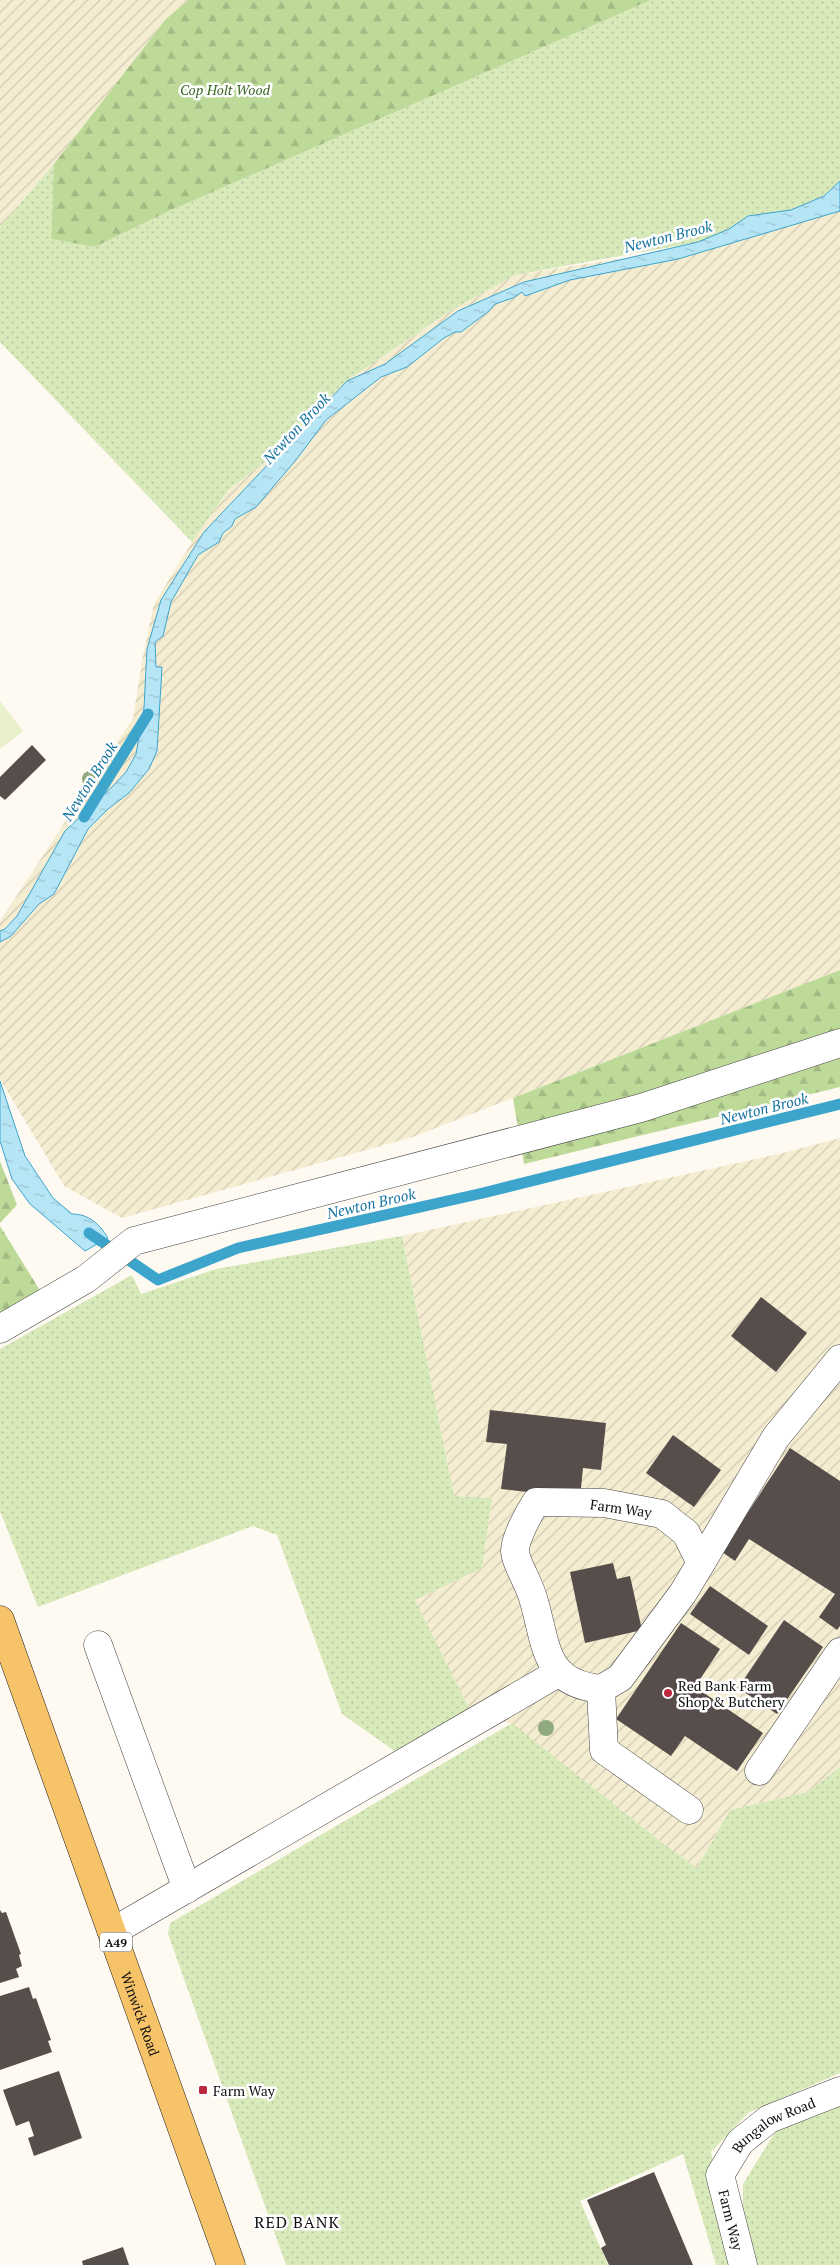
<svg xmlns="http://www.w3.org/2000/svg" width="840" height="2265" font-family="'PT Serif',serif">
	<style>
		.farmland { fill: url(#farmland-furrows) }
		.grass { fill: url(#grass-dots) }
		.forest { fill: url(#forest-firs) }
		.pitch { fill: #e8f1cc }
		.water { fill: url(#water-ripples); stroke: #3da4cc }
		.lines { fill: none; stroke-linecap: round; stroke-linejoin: round }
		.stream { stroke: #3da4cc; stroke-width: 11 }
		.building { fill: #574e4b }
		.minor-casing { stroke: #424242; stroke-width: 29 }
		.major-casing { stroke: #202020; stroke-width: 29 }
		.minor { stroke: #fff; stroke-width: 28 }
		.major { stroke: #f7c368; stroke-width: 28 }
		.tree { fill: #90a97e }
		.poi-dot { fill: #be2740; stroke: #fff; stroke-width: 2 }
		.labels { text-anchor: middle; dominant-baseline: central; stroke-width: 5; stroke-linejoin: round; paint-order: stroke }
		.shield { fill: #fff; stroke: #575757; stroke-width: 1 }
		.shield-label { font-size: 12px; font-weight: bold; fill: #0f0f0f }
		.park-label { font-size: 14px; font-style: italic; fill: #36661f; stroke: #fff }
		.street-label { font-size: 14px; fill: #0f0f0f; stroke: #fff }
		.poi-label { font-size: 14px; fill: #0f0f0f; stroke: #fff; text-anchor: start }
		.water-label { font-size: 15px; font-style: italic; fill: #1875a0; stroke: #fff }
		.quarter-label { font-size: 16px; letter-spacing: 1px; fill: #0f0f0f; stroke: #fff }
	</style>
	<defs>
		<pattern id="farmland-furrows" width="10" height="10" patternUnits="userSpaceOnUse" patternTransform="scale(1.25)"><rect width="10" height="10" fill="#f5edd1"/><path d="M-1 1l2-2M0 10L10 0M9 11l2-2" fill="none" stroke="#d1cab2"/></pattern>
		<pattern id="grass-dots" width="8" height="8" patternUnits="userSpaceOnUse" patternTransform="scale(1.25)"><rect width="8" height="8" fill="#d8e9ba"/><path d="M2 2h.1M6 6h.1" fill="none" stroke="#b8c79f" stroke-width="1.8" stroke-linecap="round"/></pattern>
		<pattern id="forest-firs" width="22" height="20" patternUnits="userSpaceOnUse" patternTransform="scale(1.25)"><rect width="22" height="20" fill="#beda99"/><path d="M5 1l3.5 6h-7zM16 11l3.5 6h-7z" fill="#a2ba83"/></pattern>
		<pattern id="water-ripples" width="26" height="14" patternUnits="userSpaceOnUse" patternTransform="scale(1.25)"><rect width="26" height="14" fill="#b6e5f6"/><path d="M2 4q2-2 4 0t4 0M15 11q2-2 4 0t4 0" fill="none" stroke="#9bc3d2"/></pattern>
	</defs>
	<rect width="100%" height="100%" fill="#fffaf1"/>
	<!-- farmland -->
	<g class="farmland">
		<polygon points="0,0 188,0 165,20 54,164 0,227"/>
		<polygon points="840,181 840,970 413,1137 122,1218 64,1186 0,1079 0,921 133,718 143,656 154,604 192,542 229,489 269,459 345,382 447,313 515,275 681,249 824,196"/>
		<polygon points="840,1138 840,1767 808,1792 730,1810 697,1868 665,1845 512,1724 472,1714 415,1600 482,1568 492,1498 454,1496 402,1236 783,1153"/>
	</g>
	<!-- grass -->
	<g class="grass">
		<polygon points="651,0 840,0 840,181 824,196 791,210 748,216 729,229 698,242 515,275 447,313 345,382 269,459 229,489 192,542 0,342 0,227 54,164 51,239 95,247 167,212"/>
		<polygon points="402,1236 454,1496 492,1498 482,1568 415,1600 472,1714 399,1754 342,1714 277,1535 253,1526 38,1607 0,1511 0,1349 132,1275 141,1294 216,1269"/>
		<polygon points="512,1723 665,1845 697,1868 730,1810 808,1792 840,1767 840,2073 748,2113 711,2152 734,2265 716,2265 683,2154 580,2201 608,2265 286,2265 168,1934 170,1923"/>
		<polygon points="840,2098 840,2265 754,2265 743,2208 743,2184 777,2129"/>
	</g>
	<!-- forest -->
	<g class="forest">
		<polygon points="188,0 651,0 167,212 95,247 51,239 54,164 165,20"/>
		<polygon points="840,970 840,1087 524,1164 513,1098"/>
		<polygon points="0,1161 17,1205 0,1223"/>
		<polygon points="0,1226 41,1292 0,1313"/>
	</g>
	<!-- pitch -->
	<polygon class="pitch" points="0,701 23,731 0,749"/>
	<!-- water -->
	<g class="water">
		<polygon points="840,181 840,211 678,259 570,280 525,296 522,292 513,298 495,304 489,311 461,332 455,332 444,338 407,367 381,377 326,420 296,460 256,507 235,519 232,526 223,533 219,542 198,555 171,602 163,636 155,642 156,667 162,667 157,751 149,769 129,793 108,809 88,829 54,894 39,904 11,936 0,942 0,931 5,929 17,916 65,831 112,787 126,772 136,754 144,708 147,649 161,600 204,532 347,381 385,364 458,311 524,282 698,242 729,229 748,216 791,210 824,196"/>
		<path d="M0,1081L25,1156L53,1198L72,1214C88,1214 99,1223 108,1238L85,1251L30,1204L12,1179L0,1141Z"/>
	</g>
	<g class="lines">
		<!-- stream -->
		<g class="stream">
			<polyline points="84,817 148,714"/>
			<polyline points="89,1233 158,1280 238,1248 483,1193 840,1104"/>
		</g>
	</g>
	<!-- building -->
	<g class="building">
		<polygon points="32,745 46,760 5,800 0,796 0,777"/>
		<polygon points="761,1297 807,1333 776,1372 731,1336"/>
		<polygon points="490,1410 606,1423 601,1470 583,1468 580,1498 501,1489 507,1444 486,1442"/>
		<polygon points="673,1435 721,1470 694,1507 646,1473"/>
		<polygon points="790,1448 840,1481 840,1626 837,1630 819,1617 835,1594 749,1539 735,1561 722,1552"/>
		<polygon points="613,1563 617,1579 630,1576 642,1630 585,1643 570,1572"/>
		<polygon points="710,1586 768,1626 749,1655 690,1614"/>
		<polygon points="784,1620 823,1647 777,1714 738,1688"/>
		<polygon points="681,1623 720,1649 695,1687 763,1733 737,1771 685,1736 671,1756 616,1719"/>
		<polygon points="0,1910 2,1913 6,1912 21,1954 19,1955 22,1966 16,1969 19,1977 0,1983"/>
		<polygon points="29,1987 33,1999 36,1998 51,2040 48,2041 52,2052 0,2070 0,1996"/>
		<polygon points="59,2071 82,2138 34,2156 28,2138 34,2136 29,2121 16,2126 3,2090"/>
		<polygon points="654,2172 693,2265 609,2265 601,2248 606,2245 587,2200"/>
		<polygon points="123,2247 129,2265 83,2265 82,2261"/>
	</g>
	<g class="lines">
		<defs>
			<g id="minor">
				<polyline points="0,1329 86,1279 134,1241 641,1108 840,1043"/>
				<polyline points="701,1563 776,1437 840,1359"/>
				<polyline points="98,1645 187,1889"/>
				<path d="M601,1689L620,1678L683,1593L701,1563L686,1533L662,1514L604,1503L536,1502C529,1513 515,1538 515,1551C515,1561 530,1586 533,1598C547,1643 542,1683 601,1689L604,1750L689,1810"/>
				<polyline points="759,1771 840,1652"/>
				<polyline points="112,1932 558,1673"/>
				<path id="s1" d="M743,2265L720,2175L740,2142L769,2119L840,2091"/>
			</g>
			<g id="major">
				<path id="s2" d="M0,1620L231,2265"/>
			</g>
		</defs>
		<!-- minor casing -->
		<use href="#minor" class="minor-casing"/>
		<!-- major casing -->
		<use href="#major" class="major-casing"/>
		<!-- minor -->
		<use href="#minor" class="minor"/>
		<!-- major -->
		<use href="#major" class="major"/>
	</g>
	<!-- trees -->
	<g class="tree">
		<circle cx="90" cy="779" r="8"/>
		<circle cx="546" cy="1728" r="8"/>
	</g>
	<!-- markers -->
	<g class="poi-dot">
		<circle cx="668" cy="1693" r="5"/>
		<rect x="198" y="2085" width="10" height="10" rx="2.5"/>
	</g>
	<g class="labels">
		<!-- shield labels -->
		<rect class="shield" x="100" y="1932.5" width="32" height="19" rx="4"/>
		<g class="shield-label">
			<text x="116" y="1942">A49</text>
		</g>
		<!-- park labels -->
		<g class="park-label">
			<text x="225" y="89">Cop Holt Wood</text>
		</g>
		<!-- street labels -->
		<g class="street-label">
			<text transform="translate(621 1508) rotate(8)">Farm Way</text>
			<text stroke="none"><textPath href="#s2" startOffset="418">Winwick Road</textPath></text>
			<text stroke="none"><textPath href="#s1" startOffset="169">Bungalow Road</textPath></text>
			<text transform="translate(731 2220) rotate(76)">Farm Way</text>
		</g>
		<!-- poi labels -->
		<g class="poi-label">
			<text x="678" y="1685">Red Bank Farm<tspan x="678" dy="16">Shop &amp; Butchery</tspan></text>
			<text x="213" y="2090">Farm Way</text>
		</g>
		<!-- water labels -->
		<g class="water-label">
			<text transform="translate(668 236) rotate(-14)">Newton Brook</text>
			<text transform="translate(296 428) rotate(-47)">Newton Brook</text>
			<text transform="translate(89 781) rotate(-58)">Newton Brook</text>
			<text transform="translate(764 1108) rotate(-14)">Newton Brook</text>
			<text transform="translate(371 1203) rotate(-13)">Newton Brook</text>
		</g>
		<!-- quarter labels -->
		<g class="quarter-label">
			<text x="297" y="2222">RED BANK</text>
		</g>
	</g>
</svg>
